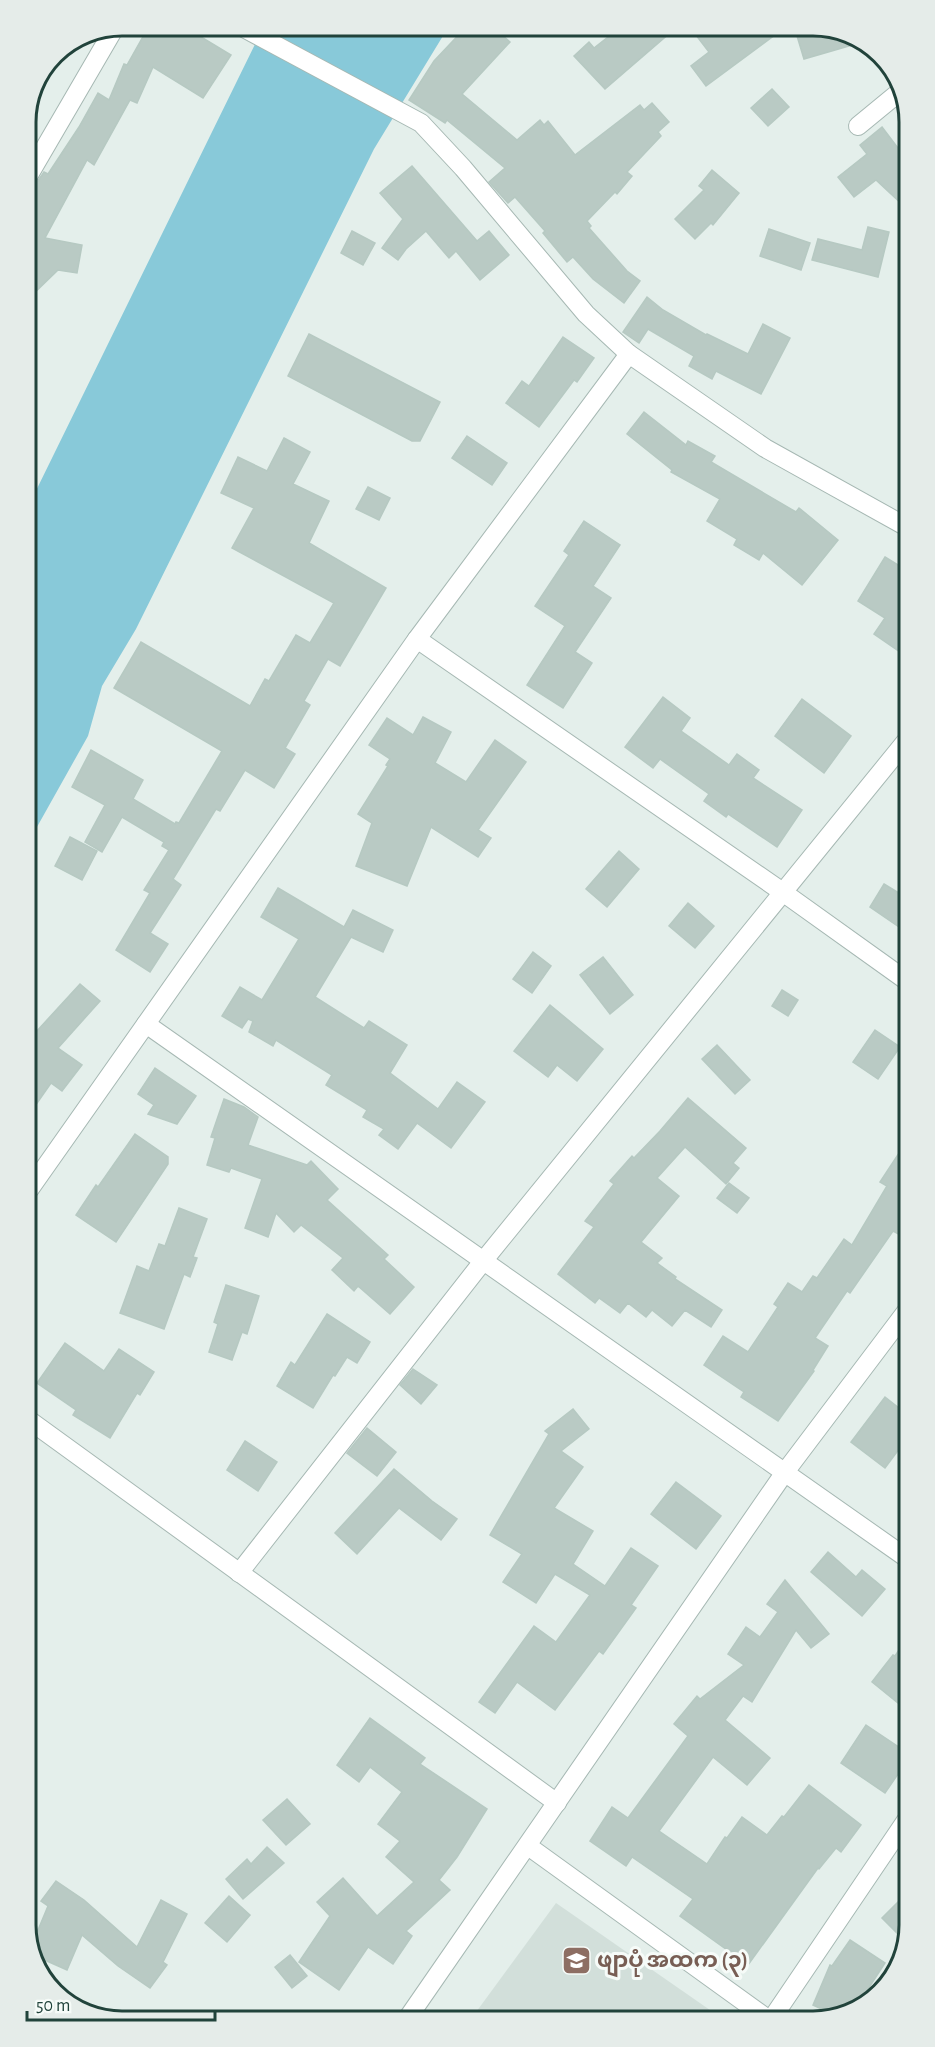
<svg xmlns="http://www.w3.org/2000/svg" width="935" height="2047" font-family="'Alegreya Sans','Noto Sans Myanmar',sans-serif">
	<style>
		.built { fill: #d2dfda }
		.water { fill: #88c9d9 }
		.building { fill: #b9cac4; stroke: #b6c9c2; stroke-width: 1.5 }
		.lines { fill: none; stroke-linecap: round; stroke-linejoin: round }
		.minor-casing { stroke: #a6b8b3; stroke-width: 20 }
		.minor { stroke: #fff; stroke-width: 18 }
		.labels { text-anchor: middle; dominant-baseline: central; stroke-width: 6; stroke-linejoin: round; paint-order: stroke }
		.education-label { font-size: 22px; font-weight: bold; fill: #785e54; stroke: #f6fbf8; text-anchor: start }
		.rim { fill: none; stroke: #21433b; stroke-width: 3 }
	</style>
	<rect width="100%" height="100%" fill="#e4efeb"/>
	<!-- built -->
	<polygon class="built" points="556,1903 720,2017 471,2019"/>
	<!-- water -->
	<polygon class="water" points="264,26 449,26 374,149 136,629 102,686 88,736 28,843 27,509"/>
	<!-- building -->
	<g class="building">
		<polygon points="149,26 183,26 231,55 203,98 153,67 137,103 130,100 94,165 87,160 45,238 82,245 77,273 58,270 26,301 26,198 44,172 48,174 79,127 98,93 109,100 124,64 127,65"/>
		<polygon points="467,26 492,26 510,42 462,94 517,140 540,120 544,125 548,121 575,155 640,105 644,110 652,103 669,122 658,132 661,136 627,172 632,176 617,194 615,192 587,221 591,226 589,228 627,271 640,281 624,303 593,279 573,257 567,262 543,233 545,231 515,197 508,203 489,182 505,168 447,120 445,123 409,100 434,61"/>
		<polygon points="622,26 678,26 605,89 574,56 589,42 594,48"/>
		<polygon points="689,26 787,26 706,86 691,66 709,52"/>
		<polygon points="794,26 819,26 863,42 804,59"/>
		<polygon points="772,89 789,107 768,126 751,108"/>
		<polygon points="882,127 904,156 905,207 876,180 854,197 838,177 867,154 860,145"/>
		<polygon points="412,166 477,241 489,231 509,255 480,280 456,251 449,258 426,231 406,249 398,260 382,248 403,219 380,193"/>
		<polygon points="712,170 739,193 713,225 711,223 695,239 675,219 704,190 699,186"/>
		<polygon points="868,227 889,232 878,277 812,260 818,239 862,250"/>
		<polygon points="769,229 810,243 801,270 760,256"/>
		<polygon points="352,231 375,243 363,265 341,253"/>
		<polygon points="647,297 663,310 706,335 707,334 748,354 763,324 790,338 761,394 716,371 712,379 689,366 694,356 648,329 639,343 623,332"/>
		<polygon points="309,334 440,402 420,441 412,441 288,376"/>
		<polygon points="563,337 594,358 577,382 574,380 539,427 506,403 522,381 529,386"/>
		<polygon points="644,412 686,445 688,441 715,456 711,462 796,512 799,508 838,540 802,585 763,553 759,560 734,545 737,539 707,521 720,499 671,472 672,470 627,434"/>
		<polygon points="467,436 507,463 492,485 452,458"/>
		<polygon points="284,438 310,452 293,484 329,501 309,543 386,588 340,666 328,659 304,701 310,705 285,748 295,754 274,788 245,770 220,811 216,809 173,879 181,885 150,933 168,944 150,972 116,950 150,893 144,890 169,850 162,846 164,842 122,817 102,852 85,842 105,805 72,787 91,750 143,780 133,799 175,824 176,822 179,823 222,751 114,688 141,642 250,706 265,679 269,681 296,635 310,643 334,603 232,548 254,508 221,493 238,457 267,471"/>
		<polygon points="368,487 390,498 379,520 356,509"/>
		<polygon points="584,521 620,545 593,586 611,598 575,652 592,663 563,708 527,685 565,626 535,606 569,555 564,551"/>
		<polygon points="885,557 906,570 906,656 874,634 885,618 858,601"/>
		<polygon points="663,697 690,718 681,731 729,765 737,754 759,770 753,778 802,810 777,847 728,814 726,817 704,801 709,794 660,759 653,768 625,747"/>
		<polygon points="802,699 851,736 824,773 775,736"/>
		<polygon points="423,717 451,732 435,763 466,782 495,740 526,762 478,830 491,838 478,857 431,827 407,886 356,866 372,823 358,814 388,766 386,765 390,759 369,745 387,718 413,735"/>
		<polygon points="70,837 97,851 82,880 55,866"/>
		<polygon points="619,851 639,869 607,907 586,889"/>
		<polygon points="884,884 907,898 907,912 899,927 870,907"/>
		<polygon points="278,888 344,927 353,910 393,930 383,952 351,937 315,997 364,1028 369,1021 407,1045 390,1073 438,1109 457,1082 485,1102 451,1148 417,1123 398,1149 379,1135 384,1129 363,1117 367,1110 326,1085 332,1075 276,1040 273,1046 249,1032 253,1021 248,1019 242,1028 222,1016 240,987 262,1000 299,939 261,917"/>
		<polygon points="688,903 714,926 695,948 669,926"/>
		<polygon points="533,952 551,966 532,993 513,979"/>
		<polygon points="603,957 633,995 610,1014 580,975"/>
		<polygon points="80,984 100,1001 58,1048 82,1065 62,1091 51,1083 28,1116 28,1026 36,1032"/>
		<polygon points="782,990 798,1000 788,1016 772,1006"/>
		<polygon points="550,1005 603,1049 577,1081 557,1065 548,1077 514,1051"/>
		<polygon points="875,1030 900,1047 878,1079 853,1062"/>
		<polygon points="717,1045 750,1080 735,1094 702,1059"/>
		<polygon points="155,1068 196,1096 177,1124 148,1114 154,1105 138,1094"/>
		<polygon points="688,1098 746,1148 733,1163 739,1168 726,1184 685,1147 657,1178 679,1196 641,1242 662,1258 657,1263 676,1277 675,1279 722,1310 711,1327 685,1310 672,1326 652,1310 646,1317 628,1303 620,1313 599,1298 595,1303 558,1274 594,1227 585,1221 614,1184 610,1181 632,1156 634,1158 660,1131"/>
		<polygon points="224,1099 244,1107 258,1117 248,1145 307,1165 311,1161 338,1189 327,1200 388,1255 384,1259 414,1287 390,1314 358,1286 354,1291 332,1270 343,1258 301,1225 294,1232 276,1213 268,1237 245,1228 262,1179 231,1168 229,1172 207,1165 215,1138 211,1137"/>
		<polygon points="135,1134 168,1157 168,1164 116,1242 76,1215 96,1185 98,1187"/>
		<polygon points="907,1141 908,1239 893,1231 850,1293 847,1291 815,1338 828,1346 813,1370 814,1371 778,1421 741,1397 744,1392 704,1365 723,1336 748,1352 778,1307 774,1304 788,1283 802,1292 813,1276 817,1278 844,1239 852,1245 887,1186 880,1182"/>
		<polygon points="729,1183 749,1198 737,1213 717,1198"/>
		<polygon points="179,1208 207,1219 193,1257 197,1258 190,1277 184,1274 164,1329 120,1313 137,1266 149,1271 159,1244 165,1246"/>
		<polygon points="226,1285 259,1296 247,1334 242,1332 232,1360 209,1352 218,1324 214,1322"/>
		<polygon points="327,1314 370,1342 357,1363 347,1357 335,1376 333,1375 313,1408 277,1386 291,1362 295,1365"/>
		<polygon points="65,1343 104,1371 119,1349 154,1372 140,1395 137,1393 110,1438 73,1415 76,1410 37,1383"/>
		<polygon points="413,1369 437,1385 421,1404 400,1385"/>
		<polygon points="885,1397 908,1415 908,1437 885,1468 851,1442"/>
		<polygon points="573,1409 589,1429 561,1451 583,1467 554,1508 593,1531 573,1564 605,1586 631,1548 658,1566 631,1605 636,1608 603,1654 599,1651 555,1710 517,1682 495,1713 479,1702 534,1626 556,1642 590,1595 555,1574 536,1603 503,1582 522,1554 490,1535 549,1434 545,1431"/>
		<polygon points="367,1428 396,1452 377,1476 347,1453"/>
		<polygon points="245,1441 277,1462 258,1491 227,1470"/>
		<polygon points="394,1469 432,1501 457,1519 441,1540 399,1508 357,1554 335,1533"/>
		<polygon points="676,1482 721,1516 696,1549 651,1514"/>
		<polygon points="828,1552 856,1577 862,1570 885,1589 862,1616 811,1572"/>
		<polygon points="785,1580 829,1634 811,1648 796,1630 752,1702 743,1696 725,1720 770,1758 747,1785 713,1757 659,1831 707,1864 725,1837 727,1838 742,1817 767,1835 782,1816 784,1817 809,1785 861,1825 841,1852 836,1848 819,1869 818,1868 748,1965 680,1916 693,1899 632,1857 626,1866 590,1841 612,1807 628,1818 688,1736 674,1724 697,1696 700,1699 744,1665 728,1654 746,1627 760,1637 778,1612 767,1604"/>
		<polygon points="909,1635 909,1712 872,1682 893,1655 895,1656"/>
		<polygon points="370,1718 425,1758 420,1764 487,1809 457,1857 439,1880 450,1890 406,1931 412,1936 393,1964 368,1947 339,1990 299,1962 330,1916 317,1902 343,1878 377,1916 414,1882 386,1857 400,1841 378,1824 402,1792 370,1767 359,1782 337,1765"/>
		<polygon points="866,1725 909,1754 909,1758 885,1793 841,1763"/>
		<polygon points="287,1799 310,1824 286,1845 263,1820"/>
		<polygon points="267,1847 284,1863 243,1899 226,1879 247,1859 251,1864"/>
		<polygon points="56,1881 84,1900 137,1947 161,1900 187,1914 163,1962 167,1965 150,1988 118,1966 82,1935 67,1970 31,1954 31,1947 48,1906 41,1901"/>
		<polygon points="909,1891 909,1925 904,1940 882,1918"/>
		<polygon points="229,1896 250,1915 227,1942 205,1923"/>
		<polygon points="850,1940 885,1963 868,1989 862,2004 844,2016 837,2016 813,2005 830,1965 832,1966"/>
		<polygon points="290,1955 307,1976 292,1988 275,1967"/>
	</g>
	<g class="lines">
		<defs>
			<g id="minor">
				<polyline points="240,26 421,123 463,168 586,314 629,354 765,448 905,526"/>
				<polyline points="858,126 903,89"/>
				<polyline points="26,180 114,29"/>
				<polyline points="417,639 784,893 907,981"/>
				<polyline points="146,1024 908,1559"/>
				<polyline points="29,1190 417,639 629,354"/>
				<polyline points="29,1420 557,1803"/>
				<polyline points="239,1573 484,1260 906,741"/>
				<polyline points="528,1846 765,2017"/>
				<polyline points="773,2017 909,1816"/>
				<polyline points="407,2019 785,1472 908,1309"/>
			</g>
		</defs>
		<!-- minor casing -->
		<use href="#minor" class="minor-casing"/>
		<!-- minor -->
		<use href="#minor" class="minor"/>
	</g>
	<!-- icons -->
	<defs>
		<symbol id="school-square" viewBox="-11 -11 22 22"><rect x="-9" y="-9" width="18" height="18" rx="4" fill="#8d6e63" stroke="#f6fbf8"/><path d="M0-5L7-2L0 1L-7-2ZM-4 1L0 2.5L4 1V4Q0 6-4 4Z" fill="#fff"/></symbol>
	</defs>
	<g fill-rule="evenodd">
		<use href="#school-square" x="560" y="1944" width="33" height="33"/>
	</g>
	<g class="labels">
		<!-- education labels -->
		<g class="education-label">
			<text x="597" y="1960">ဖျာပုံ အထက (၃)</text>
		</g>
	</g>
	<!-- crop -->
	<path d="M0 0H935V2047H0ZM122 36H813A86 86 0 0 1 899 122V1925A86 86 0 0 1 813 2011H122A86 86 0 0 1 36 1925V122A86 86 0 0 1 122 36Z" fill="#e5ece9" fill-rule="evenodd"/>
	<path class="rim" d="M122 36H813A86 86 0 0 1 899 122V1925A86 86 0 0 1 813 2011H122A86 86 0 0 1 36 1925V122A86 86 0 0 1 122 36Z"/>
	<!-- scale -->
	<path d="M27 2011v9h188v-9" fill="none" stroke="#21433b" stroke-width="3"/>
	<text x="36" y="2011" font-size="18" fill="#21433b" stroke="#f6fbf8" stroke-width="4.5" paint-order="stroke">50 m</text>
</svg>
